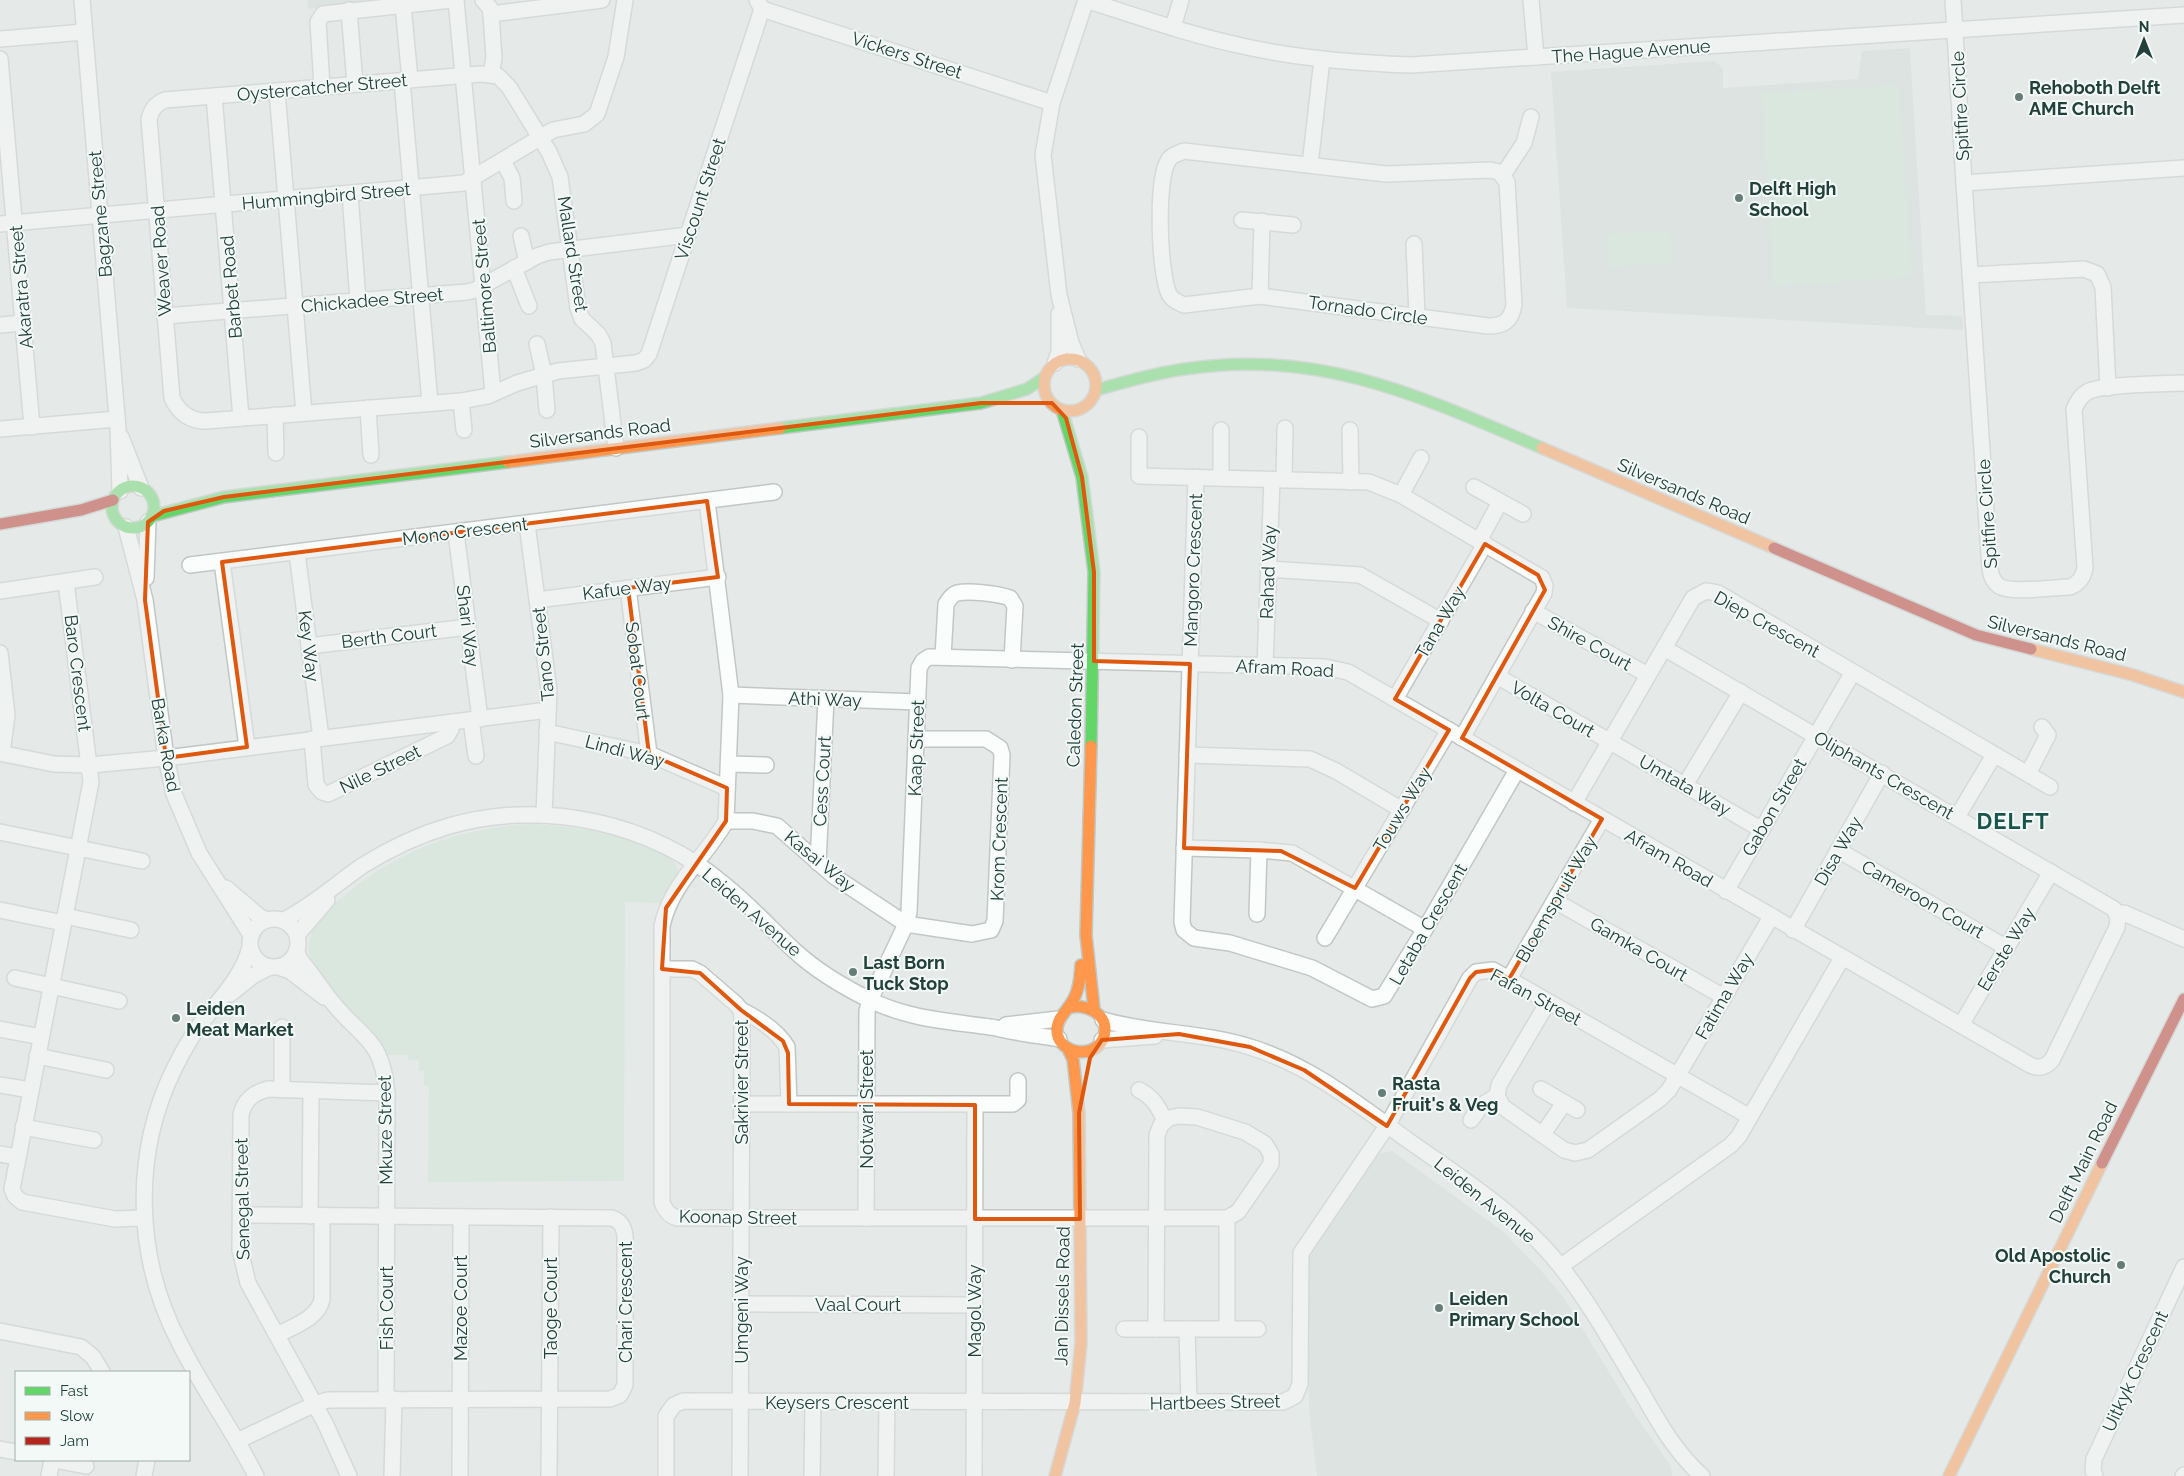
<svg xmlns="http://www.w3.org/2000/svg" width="2184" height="1476" font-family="Raleway,sans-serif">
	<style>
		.built { fill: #d2dcd8 }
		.green { fill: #cde4d6 }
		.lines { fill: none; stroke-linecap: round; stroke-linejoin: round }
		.street-casing { stroke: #c2c7c5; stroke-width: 18 }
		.fast-casing { stroke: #c0c8c6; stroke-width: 14 }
		.slow-casing { stroke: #c0c8c6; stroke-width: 14 }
		.jam-casing { stroke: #c0c8c6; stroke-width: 14 }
		.street { stroke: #fbfcfc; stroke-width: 15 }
		.fast { stroke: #63d668; stroke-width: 11 }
		.slow { stroke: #ff974d; stroke-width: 11 }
		.jam { stroke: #b3261e; stroke-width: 11 }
		.marked { fill: none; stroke: #de580e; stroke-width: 4; stroke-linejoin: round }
		.poi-dot { fill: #667c77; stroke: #f3f9f7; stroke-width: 2 }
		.labels { text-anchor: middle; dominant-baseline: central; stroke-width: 4; stroke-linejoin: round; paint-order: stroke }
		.street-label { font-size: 18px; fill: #21403a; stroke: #f3f9f7 }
		.poi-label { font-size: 18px; font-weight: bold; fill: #21403a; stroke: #f3f9f7; text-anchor: start }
		.district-label { font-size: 22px; font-weight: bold; letter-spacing: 1px; fill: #1b544b; stroke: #f3f9f7 }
	</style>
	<rect width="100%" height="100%" fill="#e5eae8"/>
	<!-- built -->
	<g class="built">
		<polygon points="307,0 379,0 308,9"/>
		<polygon points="1910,48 1926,315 1962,316 1963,330 1567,308 1551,72 1715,61 1723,69 1723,88 1858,79 1862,51"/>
		<polygon points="1392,1151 1504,1232 1543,1273 1564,1298 1635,1415 1671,1466 1672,1476 1317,1476 1309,1410 1308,1261 1314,1244 1380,1153"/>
	</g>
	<!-- green -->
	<g class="green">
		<polygon points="1899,85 1911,277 1774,286 1762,93"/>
		<polygon points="1669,230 1672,263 1608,267 1606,235"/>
		<path d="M530,824C559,825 677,836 679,874L664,903L625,902L624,1181L428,1182L429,1086L424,1085V1071H419V1060H408V1055H385L320,977L312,964L308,949L313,925C373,861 442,829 530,824Z"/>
	</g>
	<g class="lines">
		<defs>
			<g id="street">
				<polyline points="82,0 118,429 120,491"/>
				<polyline points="456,0 493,393"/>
				<polyline points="483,0 490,8 491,14 494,58 491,74"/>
				<path d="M1086,0C1139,17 1193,36 1247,47C1301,59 1356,63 1411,65L2184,15"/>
				<polyline points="1531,0 1536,57"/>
				<path d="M1953,0L1964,183L1990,569C1991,576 1993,582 1999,586C2011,594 2054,587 2070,587C2079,583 2083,578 2085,568L2074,409C2078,401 2081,395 2089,391C2106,384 2163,384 2184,383"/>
				<polyline points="403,5 410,80"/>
				<polyline points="762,9 1052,103"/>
				<polyline points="349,10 355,84"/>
				<polyline points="491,14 602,0"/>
				<polyline points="1173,27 1181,0"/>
				<polyline points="0,39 84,32"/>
				<polyline points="0,59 32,427"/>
				<polyline points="402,81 430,403"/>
				<polyline points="322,87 318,22 323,14 452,0"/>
				<polyline points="277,91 304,413"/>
				<polyline points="214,96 241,418"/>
				<path d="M1184,151L1386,174L1490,170L1499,172L1507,182L1514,305C1511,321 1504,326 1488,326L1260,296L1184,305C1178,302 1172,300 1169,294C1159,273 1156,181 1168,161C1171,155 1179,153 1184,151Z"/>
				<polyline points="503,161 512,178 514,201"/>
				<polyline points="1310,165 1322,59"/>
				<polyline points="1503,175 1524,143 1531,117"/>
				<polyline points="1964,183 2184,168"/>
				<polyline points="350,194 358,301"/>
				<polyline points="1242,220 1293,225"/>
				<polyline points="0,224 464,183 553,130 584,124 597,114 616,57 625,0"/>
				<polyline points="521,236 527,262"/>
				<polyline points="1414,244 1417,316"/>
				<polyline points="514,268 529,306"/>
				<polyline points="1970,275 2084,269 2097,274 2103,287 2108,388"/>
				<polyline points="1260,296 1262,221"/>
				<polyline points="165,316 467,292 475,290 537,256 549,252 688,235"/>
				<polyline points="0,325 23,323"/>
				<polyline points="537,344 544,375 547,410"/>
				<polyline points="1078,359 1071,343 1059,295 1043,155 1052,103 1086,0"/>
				<polyline points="1055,363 1059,352 1059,314"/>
				<polyline points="461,401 464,430"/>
				<polyline points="368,408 371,455"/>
				<polyline points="275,415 276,453"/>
				<polyline points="0,429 117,419"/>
				<polyline points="1350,430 1351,482"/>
				<polyline points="121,437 141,488"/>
				<polyline points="1139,437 1139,476 1369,482 1401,495 1542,578 1545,586 1544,593 1462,738"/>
				<path d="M616,448L603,343L598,334L582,319L578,308L560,177L549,152L509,87L498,76L481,74L165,100C155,104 152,109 149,119L172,398C179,413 190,421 206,421L461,401L488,396L517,383L558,371L636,363L644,360L649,354L762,9L757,0"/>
				<polyline points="1196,477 1182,922 1184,930 1194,938 1230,943 1312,968 1372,999 1384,996 1425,929 1517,770"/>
				<polyline points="1221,478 1221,430"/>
				<polyline points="1284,480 1285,428"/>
				<polyline points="1474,487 1523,514"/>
				<polyline points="1401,495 1421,458"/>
				<path d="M707,501L731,695L726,821C706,857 671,883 662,926V1202C665,1211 669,1215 677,1218H1227L1238,1212L1271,1164V1154L1265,1144L1245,1132L1197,1117L1179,1116L1169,1118L1161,1125L1157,1135L1156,1329"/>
				<polyline points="527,524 549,690 544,815"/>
				<polyline points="126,527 145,600 166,758 174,794 199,853 251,935"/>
				<polyline points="456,533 480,719"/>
				<polyline points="1479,541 1500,502"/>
				<polyline points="297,553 321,738"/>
				<polyline points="222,562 247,747"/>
				<polyline points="190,565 774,492"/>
				<polyline points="1268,569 1360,575 1441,621"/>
				<polyline points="146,578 148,522"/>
				<polyline points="66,582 91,782 12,1189 15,1196 22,1202 115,1219 144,1218"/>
				<polyline points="628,588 649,754"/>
				<polyline points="0,591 95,577"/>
				<polyline points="537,600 718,577"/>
				<polyline points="1533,611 1648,675"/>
				<polyline points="309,646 468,627"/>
				<polyline points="0,653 7,715 2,753"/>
				<path d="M943,657L946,604C949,600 951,595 957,593C969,590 999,594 1010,598L1015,606L1012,660"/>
				<polyline points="1265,665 1272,480"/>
				<polyline points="1497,676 1762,830"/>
				<polyline points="731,695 918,702"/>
				<polyline points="1395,699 1485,544"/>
				<polyline points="471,720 476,756"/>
				<polyline points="547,732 649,754 727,788"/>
				<polyline points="312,739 316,785 322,792 328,794 447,736 451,729 452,722"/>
				<polyline points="0,753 54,764 90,765 166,758 548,710"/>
				<polyline points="1187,755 1310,759 1336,771 1402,810"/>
				<polyline points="729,764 766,765"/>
				<polyline points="2028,774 2048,735 2042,727"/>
				<polyline points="1685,785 1741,692"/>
				<polyline points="1574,803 1693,598 1706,591 1718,593 2050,787"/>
				<polyline points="1957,817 1994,755"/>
				<polyline points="726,821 753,821 777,826 835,877 906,924 972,934 991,930 995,921 1002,755 1000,748 986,739 916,739"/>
				<polyline points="0,832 142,861"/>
				<polyline points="1184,848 1259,850 1292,853 1425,929"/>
				<polyline points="1838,850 2007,948"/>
				<polyline points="818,863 826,699"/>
				<polyline points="226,888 259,916 266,920"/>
				<polyline points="1726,891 1853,672"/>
				<polyline points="1555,901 1724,997"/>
				<polyline points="0,910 63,923"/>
				<polyline points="1257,914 1259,850"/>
				<polyline points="2117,914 2124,913 2184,939"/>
				<polyline points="65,916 131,930"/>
				<circle cx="274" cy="943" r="24"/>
				<path d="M284,920C312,906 336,884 362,866C389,849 418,835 449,826C544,799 651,822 726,886C751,906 772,930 796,952C817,971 842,986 868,999C907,1019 948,1021 990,1027C999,1028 1007,1031 1016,1032C1030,1035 1044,1036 1059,1039"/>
				<polyline points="1793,930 1882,773"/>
				<polyline points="297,935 327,900"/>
				<polyline points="1325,938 1449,730"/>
				<path d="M250,947C243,976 219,1000 201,1023C191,1037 182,1053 174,1069C132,1155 135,1257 179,1342C202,1388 233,1430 256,1476"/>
				<path d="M297,949L298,956L302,962C313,975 322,990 333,1003C363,1040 382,1038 387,1093L386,1399"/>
				<polyline points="278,967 290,971 324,997"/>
				<polyline points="662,969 692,969 700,973 736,1004 741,1010 742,1020 740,1476"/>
				<polyline points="15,978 119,1001"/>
				<polyline points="1509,979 1602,819"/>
				<polyline points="230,994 254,975 270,967"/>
				<polyline points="1548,1002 1499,1085 1497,1096 1503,1107 1564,1150 1575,1153 1588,1150 1660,1099 1669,1090 1771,917"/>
				<path d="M741,1010C757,1018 778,1031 787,1047L789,1104"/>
				<path d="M1103,1020C1151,1034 1203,1032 1250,1047C1310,1065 1360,1106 1409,1141C1463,1179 1520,1215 1561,1267C1592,1306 1616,1351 1642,1393C1659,1423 1676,1453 1702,1476"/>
				<polyline points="1006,1025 1058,1019"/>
				<polyline points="1961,1025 2051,872"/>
				<polyline points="282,1027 282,1090"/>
				<polyline points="0,1029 41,1037"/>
				<polyline points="1102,1040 1155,1036"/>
				<polyline points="37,1056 106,1070"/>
				<polyline points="0,1085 30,1090"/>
				<polyline points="1541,1089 1577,1110"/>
				<path d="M1139,1090C1153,1097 1158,1106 1165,1121"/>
				<polyline points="742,1104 1013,1104 1018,1100 1018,1081"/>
				<polyline points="1471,1120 1482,1105 1497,1096"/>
				<polyline points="23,1127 94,1140"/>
				<polyline points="1543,1134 1564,1103"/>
				<polyline points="0,1154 17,1157"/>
				<polyline points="310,1216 311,1091"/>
				<path d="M866,1218L867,1011L870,1000L906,924L909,912L919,668L923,661L929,657L1325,667L1348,672L2030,1065C2039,1069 2046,1067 2052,1060L2117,927L2118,918L2114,909L1664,648"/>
				<polyline points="1227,1218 1227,1329"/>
				<polyline points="1561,1266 1731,1145 1739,1136 1842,958"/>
				<polyline points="741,1304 974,1305"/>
				<polyline points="1124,1329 1258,1329"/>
				<polyline points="1187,1329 1189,1403"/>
				<polyline points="0,1331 81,1347 93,1357 102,1372"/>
				<path d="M277,1335C292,1327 319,1318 322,1299V1216"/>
				<path d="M237,1441L315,1404L328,1400L610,1399L620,1395L625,1385V1236C624,1227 621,1221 612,1218L241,1215"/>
				<polyline points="0,1449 16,1452"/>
				<polyline points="54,1460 86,1466"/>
				<polyline points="49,1476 52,1460"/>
				<polyline points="144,1476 147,1460"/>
				<path d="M349,1476L325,1423L248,1283L240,1250L241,1115C244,1100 253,1093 268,1089L387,1093"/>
				<polyline points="392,1476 394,1399"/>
				<polyline points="460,1476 461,1217"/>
				<polyline points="549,1476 551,1217"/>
				<polyline points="666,1476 666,1416 674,1405 683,1401 1283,1402 1295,1396 1300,1384 1301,1253 1387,1126 1470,978 1476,972 1493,970 1750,1117"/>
				<polyline points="812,1476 813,1402"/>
				<polyline points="886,1476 887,1402"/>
				<polyline points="974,1476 975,1105"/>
				<polyline points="2095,1476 2093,1470 2094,1459 2184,1267"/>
				<polyline points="2183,1476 2184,1475"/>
			</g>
			<g id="fast">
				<path d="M1096,390C1125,382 1154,373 1185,369C1320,348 1422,397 1542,448"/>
				<polyline points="1062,410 1082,477 1094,572 1091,746"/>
				<polyline points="780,428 981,403 1027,389 1045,377"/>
				<circle cx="133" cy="507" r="21"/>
				<polyline points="152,516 224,497 508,462"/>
			</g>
			<g id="slow">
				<circle cx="1070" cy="385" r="26"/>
				<polyline points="1542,448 1774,548"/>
				<polyline points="508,462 780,428"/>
				<polyline points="2031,649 2133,675 2184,692"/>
				<polyline points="1091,746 1086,935 1094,1009"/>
				<path d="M1070,1007C1089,1004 1112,1016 1103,1039C1093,1061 1055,1053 1057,1028C1058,1017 1067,1011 1072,1002C1079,991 1080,978 1081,965"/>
				<polyline points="1055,1476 1075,1403 1081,1343 1079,1113 1073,1059 1068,1049"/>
				<polyline points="1949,1476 2102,1163"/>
			</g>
			<g id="jam">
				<polyline points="0,524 81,510 113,500"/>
				<polyline points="1774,548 1976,635 2031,649"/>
				<polyline points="2102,1163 2184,999"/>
			</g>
		</defs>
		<!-- street casing -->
		<use href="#street" class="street-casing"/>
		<!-- fast casing -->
		<use href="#fast" class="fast-casing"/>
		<!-- slow casing -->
		<use href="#slow" class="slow-casing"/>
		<!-- jam casing -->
		<use href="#jam" class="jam-casing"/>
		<!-- street -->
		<use href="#street" class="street"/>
		<!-- fast -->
		<use href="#fast" class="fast"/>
		<!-- slow -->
		<use href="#slow" class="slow"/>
		<!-- jam -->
		<use href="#jam" class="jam"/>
	</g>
	<!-- marked area -->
	<path d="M0 0H2184V1476H0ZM981,403H1052L1066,418L1082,477L1094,572V661L1190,664L1184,848L1281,851L1355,888L1449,730L1395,699L1485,544L1538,575L1545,590L1462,738L1602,819L1509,979L1493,970L1476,972L1470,978L1387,1126L1304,1070L1250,1047L1179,1034L1102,1040L1090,1058L1079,1113L1080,1219H975V1105L789,1104L788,1053L783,1041L741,1010L700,973L662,969L666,908L726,821L727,788L649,754L628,588L718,577L707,501L222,562L247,747L166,758L145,600L148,522L164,511L224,497Z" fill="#e5eae8" fill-opacity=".55" fill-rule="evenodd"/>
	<path class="marked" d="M981,403H1052L1066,418L1082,477L1094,572V661L1190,664L1184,848L1281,851L1355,888L1449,730L1395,699L1485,544L1538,575L1545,590L1462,738L1602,819L1509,979L1493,970L1476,972L1470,978L1387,1126L1304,1070L1250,1047L1179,1034L1102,1040L1090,1058L1079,1113L1080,1219H975V1105L789,1104L788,1053L783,1041L741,1010L700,973L662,969L666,908L726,821L727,788L649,754L628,588L718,577L707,501L222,562L247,747L166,758L145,600L148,522L164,511L224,497Z"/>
	<!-- markers -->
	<g class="poi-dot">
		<circle cx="2019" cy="97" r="5"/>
		<circle cx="1739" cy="198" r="5"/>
		<circle cx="853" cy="972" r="5"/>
		<circle cx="176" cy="1018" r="5"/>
		<circle cx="1382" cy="1093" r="5"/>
		<circle cx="2121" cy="1265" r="5"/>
		<circle cx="1439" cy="1308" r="5"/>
	</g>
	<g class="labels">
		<!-- street labels -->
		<g class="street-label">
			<text transform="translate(1631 51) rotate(-4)">The Hague Avenue</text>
			<text transform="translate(907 55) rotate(18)">Vickers Street</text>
			<text transform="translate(322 87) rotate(-5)">Oystercatcher Street</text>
			<text transform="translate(1960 106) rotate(-93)">Spitfire Circle</text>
			<text transform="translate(326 196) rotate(-5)">Hummingbird Street</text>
			<text transform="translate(700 199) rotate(-72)">Viscount Street</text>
			<text transform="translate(100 214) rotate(-95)">Bagzane Street</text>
			<text transform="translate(573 254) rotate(81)">Mallard Street</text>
			<text transform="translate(161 261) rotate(-94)">Weaver Road</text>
			<text transform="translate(484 286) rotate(-95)">Baltimore Street</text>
			<text transform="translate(21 287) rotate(-95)">Akaratra Street</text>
			<text transform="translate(231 287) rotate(-95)">Barbet Road</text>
			<text transform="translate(372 300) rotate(-5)">Chickadee Street</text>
			<text transform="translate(1368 310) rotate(8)">Tornado Circle</text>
			<text transform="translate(600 433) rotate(-7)">Silversands Road</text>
			<text transform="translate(1684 491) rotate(23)">Silversands Road</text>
			<text transform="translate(1987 514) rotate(-94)">Spitfire Circle</text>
			<text transform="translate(465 531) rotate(-7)">Mono Crescent</text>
			<text transform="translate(1193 570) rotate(-88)">Mangoro Crescent</text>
			<text transform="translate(1268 572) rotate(-88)">Rahad Way</text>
			<text transform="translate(627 588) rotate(-7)">Kafue Way</text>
			<text transform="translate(1440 622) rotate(-60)">Tana Way</text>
			<text transform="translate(1767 624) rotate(29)">Diep Crescent</text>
			<text transform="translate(468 626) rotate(83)">Shari Way</text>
			<text transform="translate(389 636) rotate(-7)">Berth Court</text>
			<text transform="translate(2057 638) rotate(14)">Silversands Road</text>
			<text transform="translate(1590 643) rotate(29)">Shire Court</text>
			<text transform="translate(309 646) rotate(83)">Key Way</text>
			<text transform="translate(543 654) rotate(-96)">Tano Street</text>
			<text transform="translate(1285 668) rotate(3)">Afram Road</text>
			<text transform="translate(638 671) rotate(83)">Sobat Court</text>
			<text transform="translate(78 673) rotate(83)">Baro Crescent</text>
			<text transform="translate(825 699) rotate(2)">Athi Way</text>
			<text transform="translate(1075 705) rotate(-88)">Caledon Street</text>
			<text transform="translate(1553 709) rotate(30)">Volta Court</text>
			<text transform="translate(166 745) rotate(80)">Barka Road</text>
			<text transform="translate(916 748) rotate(-88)">Kaap Street</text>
			<text transform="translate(625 751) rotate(15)">Lindi Way</text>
			<text transform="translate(380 769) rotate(-26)">Nile Street</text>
			<text transform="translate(1884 775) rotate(30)">Oliphants Crescent</text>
			<text transform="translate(822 781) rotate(-87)">Cess Court</text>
			<text transform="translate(1685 785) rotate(30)">Umtata Way</text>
			<text transform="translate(1774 807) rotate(-60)">Gabon Street</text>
			<text transform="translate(1402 809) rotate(-59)">Touws Way</text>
			<text transform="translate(999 839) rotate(-88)">Krom Crescent</text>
			<text transform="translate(1838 851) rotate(-60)">Disa Way</text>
			<text transform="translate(1669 858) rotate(30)">Afram Road</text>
			<text transform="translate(820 861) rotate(39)">Kasai Way</text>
			<text transform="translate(1556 899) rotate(-60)">Bloemspruit Way</text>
			<text transform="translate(1923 899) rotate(30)">Cameroon Court</text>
			<text transform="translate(752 912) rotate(41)">Leiden Avenue</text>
			<text transform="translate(1428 924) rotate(-60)">Letaba Crescent</text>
			<text transform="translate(1639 949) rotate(30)">Gamka Court</text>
			<text transform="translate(2006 949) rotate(-59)">Eerste Way</text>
			<text transform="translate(1724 996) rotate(-60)">Fatima Way</text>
			<text transform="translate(1536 997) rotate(28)">Fafan Street</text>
			<text transform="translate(741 1082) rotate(-90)">Sakrivier Street</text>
			<text transform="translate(866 1109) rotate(-90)">Notwari Street</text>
			<text transform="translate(385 1130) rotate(-91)">Mkuze Street</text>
			<text transform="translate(2083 1162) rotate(-64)">Delft Main Road</text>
			<text transform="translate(242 1199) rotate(-91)">Senegal Street</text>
			<text transform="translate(1485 1200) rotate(39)">Leiden Avenue</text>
			<text transform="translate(738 1217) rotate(1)">Koonap Street</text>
			<text transform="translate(1062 1296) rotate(-89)">Jan Dissels Road</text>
			<text transform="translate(625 1302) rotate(-90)">Chari Crescent</text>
			<text x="858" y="1304">Vaal Court</text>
			<text transform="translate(386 1308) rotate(-90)">Fish Court</text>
			<text transform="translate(460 1308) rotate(-90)">Mazoe Court</text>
			<text transform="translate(550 1308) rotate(-90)">Taoge Court</text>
			<text transform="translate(741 1310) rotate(-90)">Umgeni Way</text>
			<text transform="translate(974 1311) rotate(-90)">Magol Way</text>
			<text transform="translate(2135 1371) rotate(-65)">Uitkyk Crescent</text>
			<text x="837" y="1402">Keysers Crescent</text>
			<text transform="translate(1215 1402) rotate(-1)">Hartbees Street</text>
		</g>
		<!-- poi labels -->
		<g class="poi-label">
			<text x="2029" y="87">Rehoboth Delft<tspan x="2029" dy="21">AME Church</tspan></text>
			<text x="1749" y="188">Delft High<tspan x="1749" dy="21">School</tspan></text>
			<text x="863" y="962">Last Born<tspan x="863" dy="21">Tuck Stop</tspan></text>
			<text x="186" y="1008">Leiden<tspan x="186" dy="21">Meat Market</tspan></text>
			<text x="1392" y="1083">Rasta<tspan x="1392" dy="21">Fruit's &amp; Veg</tspan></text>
			<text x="2111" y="1255" text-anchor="end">Old Apostolic<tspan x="2111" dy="21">Church</tspan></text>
			<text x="1449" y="1298">Leiden<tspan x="1449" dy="21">Primary School</tspan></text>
		</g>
		<!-- district labels -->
		<g class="district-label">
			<text x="2013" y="821">DELFT</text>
		</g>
	</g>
	<!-- legend -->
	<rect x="15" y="1371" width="175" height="90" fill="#f3f9f7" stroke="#9fafab"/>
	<rect x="25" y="1387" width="25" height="8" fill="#63d668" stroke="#9fafab"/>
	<text x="60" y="1396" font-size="15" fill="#21403a">Fast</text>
	<rect x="25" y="1412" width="25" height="8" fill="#ff974d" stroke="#9fafab"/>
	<text x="60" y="1421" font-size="15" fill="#21403a">Slow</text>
	<rect x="25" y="1437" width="25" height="8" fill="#b3261e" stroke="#9fafab"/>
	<text x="60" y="1446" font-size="15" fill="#21403a">Jam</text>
	<!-- north arrow -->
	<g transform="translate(2144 40)" stroke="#f3f9f7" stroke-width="4" paint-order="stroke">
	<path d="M0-4L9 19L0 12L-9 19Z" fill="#21403a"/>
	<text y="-8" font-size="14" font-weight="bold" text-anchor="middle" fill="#21403a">N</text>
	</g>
</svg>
